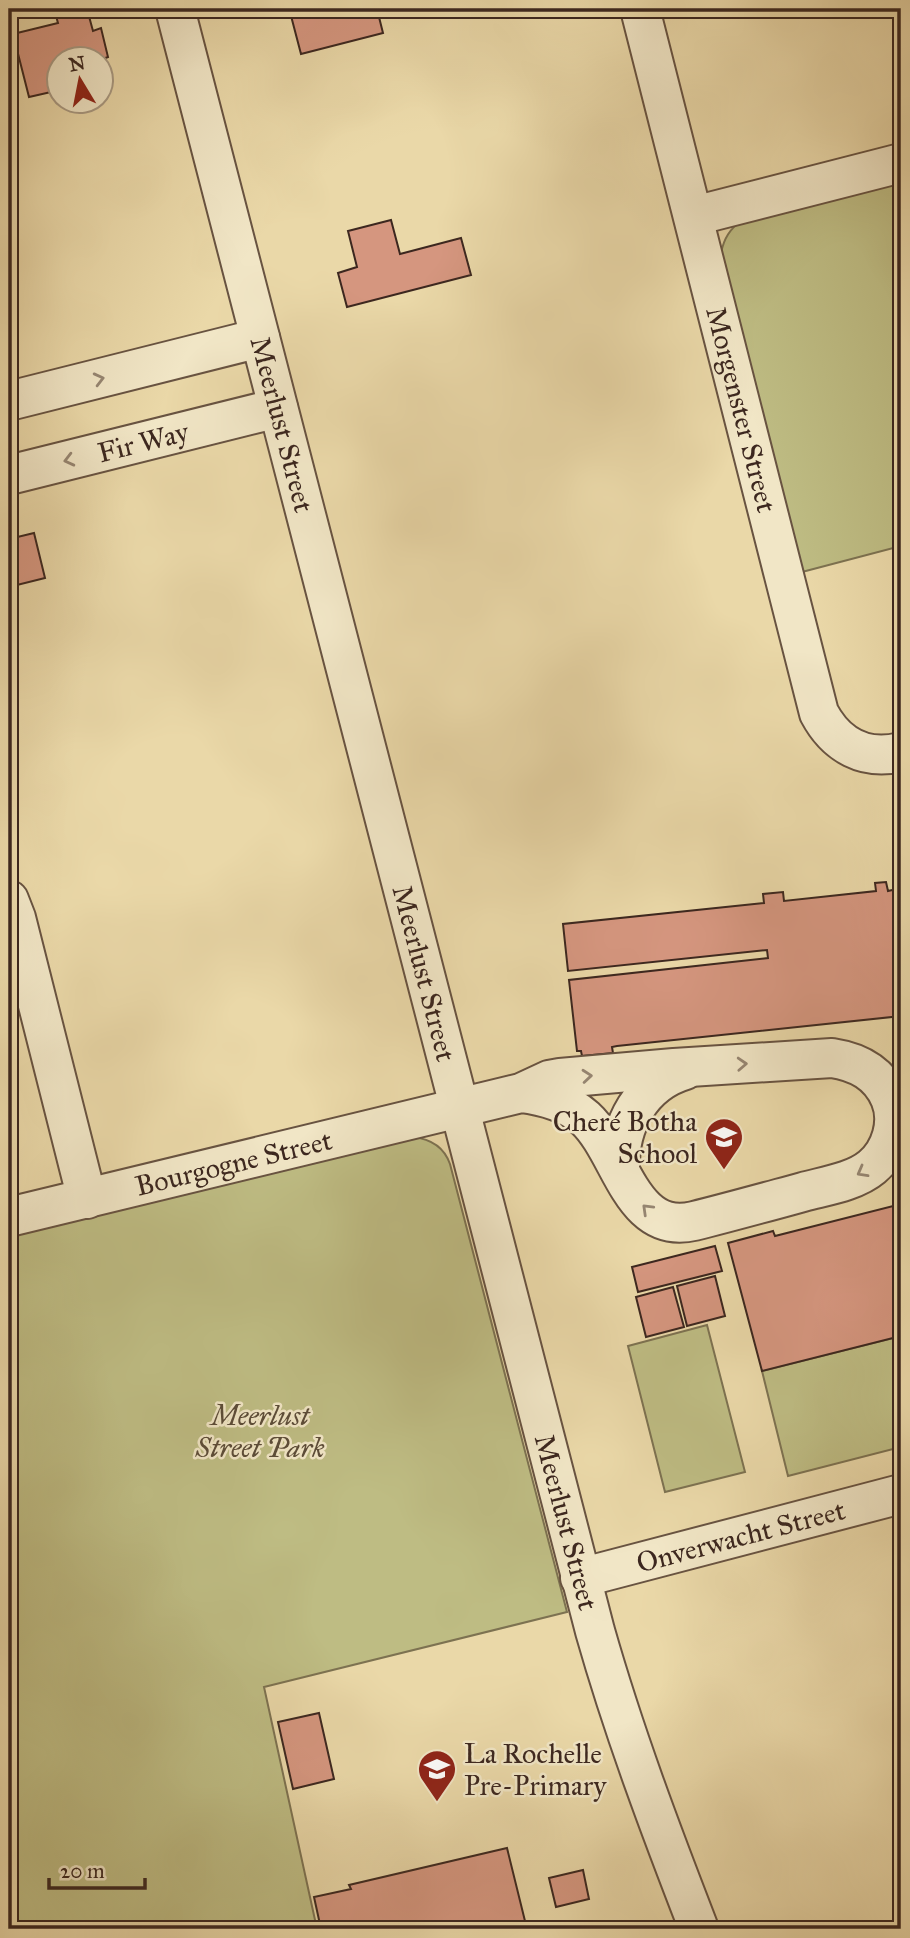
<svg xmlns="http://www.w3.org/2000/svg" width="910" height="1938" font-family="'IM FELL Great Primer',serif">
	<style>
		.green { fill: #bebc83; stroke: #7d7251; stroke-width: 2 }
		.building { fill: #d5967f; stroke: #3c271f; stroke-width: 2 }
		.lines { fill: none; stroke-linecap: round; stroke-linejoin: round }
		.minor-casing { stroke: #685341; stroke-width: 42 }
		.minor { stroke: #f1e6c6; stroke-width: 38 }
		.oneway { stroke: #968672 }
		.labels { text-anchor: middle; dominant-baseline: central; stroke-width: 5; stroke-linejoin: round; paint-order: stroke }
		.street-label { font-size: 28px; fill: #3c271f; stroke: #f1e6c6 }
		.poi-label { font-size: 28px; fill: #3c271f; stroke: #f1e6c6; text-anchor: end }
		.park-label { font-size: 28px; font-style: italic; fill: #5c4c38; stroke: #f1e6c6 }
	</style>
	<rect width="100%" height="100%" fill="#ead8a8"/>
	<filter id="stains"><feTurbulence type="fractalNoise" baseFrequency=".00286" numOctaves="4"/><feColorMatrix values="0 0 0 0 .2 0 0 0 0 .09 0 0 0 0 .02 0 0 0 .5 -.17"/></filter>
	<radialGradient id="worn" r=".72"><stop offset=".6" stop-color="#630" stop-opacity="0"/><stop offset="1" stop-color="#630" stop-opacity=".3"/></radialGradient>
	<!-- green -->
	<g class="green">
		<path d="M901,179V546L802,572L721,253C724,238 730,229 742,220Z"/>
		<path d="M413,1137C431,1139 444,1147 450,1164L567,1612L264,1687L317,1929H9V1236Z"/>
		<polygon points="707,1325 745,1472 665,1492 628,1346"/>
		<polygon points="901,1336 901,1447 788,1476 762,1371"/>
	</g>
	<!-- building -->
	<g class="building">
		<polygon points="54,9 87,9 93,31 101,28 108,57 100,60 60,60 60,90 29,97 13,34 58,23"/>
		<polygon points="304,9 377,9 383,33 301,54 290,12"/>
		<polygon points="391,220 400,254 461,238 471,275 347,307 338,273 357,267 348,231"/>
		<polygon points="34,533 45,578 9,587 9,539"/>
		<polygon points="886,882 888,891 901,888 901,1016 617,1046 612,1047 613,1053 582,1056 581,1051 577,1051 569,980 768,958 767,950 568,971 563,924 764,903 763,894 783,892 784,901 876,891 875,883"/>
		<polygon points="901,1204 901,1336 762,1371 728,1243 773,1231 775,1236"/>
		<polygon points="715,1246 722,1271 638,1292 632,1267"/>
		<polygon points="715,1276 725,1316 687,1326 677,1286"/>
		<polygon points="673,1287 684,1327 646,1337 636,1297"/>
		<polygon points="319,1713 334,1779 293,1789 278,1722"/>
		<polygon points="507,1848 525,1921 488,1929 321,1929 314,1897 351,1889 349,1885"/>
		<polygon points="583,1870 589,1899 556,1907 549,1878"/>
	</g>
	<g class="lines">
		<defs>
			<g id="minor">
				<path id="s1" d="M175,9L595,1631C624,1733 661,1831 699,1929"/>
				<path id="s2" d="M640,9L819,713C836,745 865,761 901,752"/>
				<polyline points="694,216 901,163"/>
				<polyline points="9,401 260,338"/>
				<path id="s3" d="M9,475L278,408"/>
				<polyline points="9,900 16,918 87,1199"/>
				<path d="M620,1168C619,1125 641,1083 685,1070"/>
				<path id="s4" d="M9,1217L521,1093L549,1080L560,1078L674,1068L832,1058C858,1062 879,1073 890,1098C900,1122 891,1151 872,1167C854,1182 825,1186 803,1192C766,1202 730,1212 694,1221C630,1236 622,1152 585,1118C567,1102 545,1096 521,1093"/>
				<path id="s5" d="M580,1578L901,1494"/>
			</g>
		</defs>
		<!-- minor casing -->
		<use href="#minor" class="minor-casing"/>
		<!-- minor -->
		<use href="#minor" class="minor"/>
	</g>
	<!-- one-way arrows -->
	<defs><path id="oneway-chevron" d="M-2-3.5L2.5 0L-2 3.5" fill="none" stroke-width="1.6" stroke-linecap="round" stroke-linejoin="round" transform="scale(1.75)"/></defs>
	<g class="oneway">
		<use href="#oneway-chevron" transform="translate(99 379) rotate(-14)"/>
		<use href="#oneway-chevron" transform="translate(69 460) rotate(166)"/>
		<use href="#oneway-chevron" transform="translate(742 1064) rotate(-3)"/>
		<use href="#oneway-chevron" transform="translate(587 1076) rotate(-5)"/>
		<use href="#oneway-chevron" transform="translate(862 1172) rotate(151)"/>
		<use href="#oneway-chevron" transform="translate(647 1209) rotate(-136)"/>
	</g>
	<!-- icons -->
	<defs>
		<symbol id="school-pin" viewBox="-11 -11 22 30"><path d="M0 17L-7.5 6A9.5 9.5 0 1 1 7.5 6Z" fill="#8f2418" stroke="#f1e6c6"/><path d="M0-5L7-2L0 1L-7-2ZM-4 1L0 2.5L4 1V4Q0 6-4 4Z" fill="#fff"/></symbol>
	</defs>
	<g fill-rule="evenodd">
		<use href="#school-pin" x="702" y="1115" width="44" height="60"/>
		<use href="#school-pin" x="415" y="1747" width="44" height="60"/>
	</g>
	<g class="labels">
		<!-- street labels -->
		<g class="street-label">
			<text stroke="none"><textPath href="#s2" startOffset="413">Morgenster Street</textPath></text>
			<text stroke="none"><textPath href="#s1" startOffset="429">Meerlust Street</textPath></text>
			<text stroke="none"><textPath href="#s3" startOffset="138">Fir Way</textPath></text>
			<text stroke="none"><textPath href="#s1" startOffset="996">Meerlust Street</textPath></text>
			<text stroke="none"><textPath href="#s4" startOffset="231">Bourgogne Street</textPath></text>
			<text stroke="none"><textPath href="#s1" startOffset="1563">Meerlust Street</textPath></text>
			<text stroke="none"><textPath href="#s5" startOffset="166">Onverwacht Street</textPath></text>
		</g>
		<!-- poi labels -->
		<g class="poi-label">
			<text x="697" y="1121">Cheré Botha<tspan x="697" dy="32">School</tspan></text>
			<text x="464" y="1753" text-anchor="start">La Rochelle<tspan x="464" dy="32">Pre-Primary</tspan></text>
		</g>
		<!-- park labels -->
		<g class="park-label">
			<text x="260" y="1415">Meerlust<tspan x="260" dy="32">Street Park</tspan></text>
		</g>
	</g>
	<!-- margin -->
	<rect width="910" height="1938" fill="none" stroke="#ead8a8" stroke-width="35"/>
	<rect x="10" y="10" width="889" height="1917" fill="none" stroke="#3c271f" stroke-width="3.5"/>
	<rect x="18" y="18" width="875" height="1903" fill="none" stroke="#3c271f" stroke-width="2"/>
	<!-- north arrow -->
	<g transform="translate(80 80) rotate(350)"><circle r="33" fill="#f1e6c6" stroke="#a99a83" stroke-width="2"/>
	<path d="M0-5L12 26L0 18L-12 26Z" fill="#8f2418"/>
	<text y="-10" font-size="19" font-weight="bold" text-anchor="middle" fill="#3c271f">N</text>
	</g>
	<!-- scale -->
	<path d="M49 1878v10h96v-10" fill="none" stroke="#3c271f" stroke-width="3.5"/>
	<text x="60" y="1878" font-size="21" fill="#3c271f" stroke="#f1e6c6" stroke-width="5" paint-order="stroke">20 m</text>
	<rect width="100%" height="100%" filter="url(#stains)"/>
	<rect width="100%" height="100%" fill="url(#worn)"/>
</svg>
